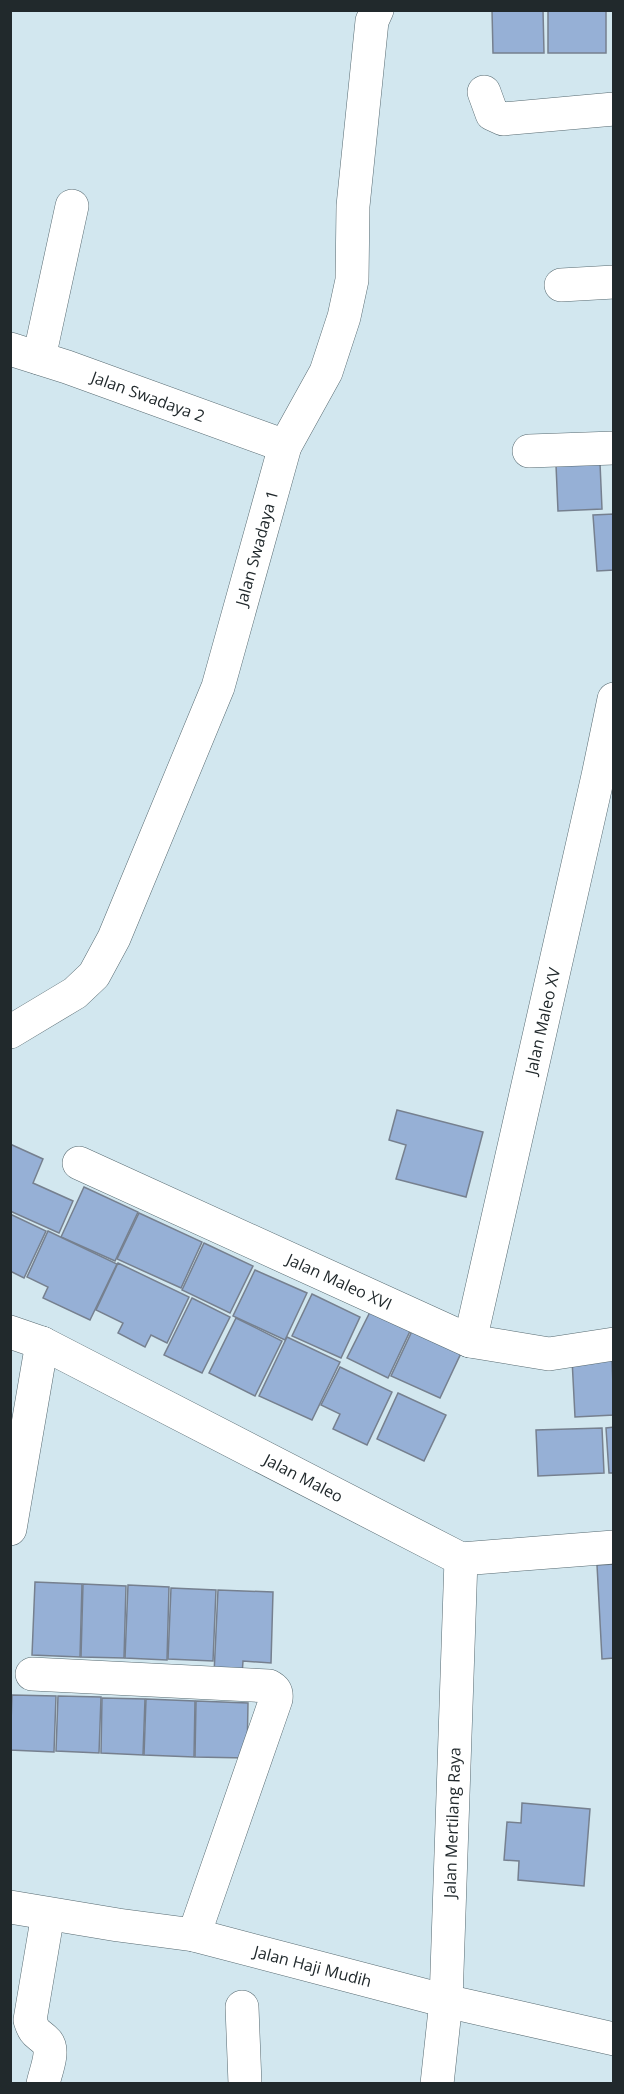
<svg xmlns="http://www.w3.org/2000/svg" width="624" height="2094" font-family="'Open Sans',sans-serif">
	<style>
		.building { fill: #96b0d6; stroke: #76808f; stroke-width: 1.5 }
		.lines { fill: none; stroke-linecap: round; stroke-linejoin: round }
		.street-casing { stroke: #576a71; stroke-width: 34 }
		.street { stroke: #fff; stroke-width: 33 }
		.labels { text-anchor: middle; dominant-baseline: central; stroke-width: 4.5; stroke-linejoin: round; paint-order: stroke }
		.street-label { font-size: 16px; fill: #21292c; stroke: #d2e7ef }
	</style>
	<rect width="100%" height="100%" fill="#d2e7ef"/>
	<!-- building -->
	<g class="building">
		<polygon points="492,10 543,10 544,53 493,53"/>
		<rect x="548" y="10" width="58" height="43"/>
		<polygon points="600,463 602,509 558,511 556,465"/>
		<polygon points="614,514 614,570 597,571 593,515"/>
		<polygon points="397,1110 483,1132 466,1197 396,1179 406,1145 389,1140"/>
		<polygon points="10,1144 43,1159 33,1183 73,1201 59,1233 10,1211"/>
		<polygon points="84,1187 138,1212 115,1261 61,1237"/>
		<polygon points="139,1213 202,1242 181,1288 117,1259"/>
		<polygon points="10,1214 46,1231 24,1278 10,1271"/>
		<polygon points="48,1231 117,1264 90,1320 43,1298 48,1287 27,1277"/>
		<polygon points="204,1243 253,1266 230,1313 182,1290"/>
		<polygon points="118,1263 189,1297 167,1343 151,1335 145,1347 118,1333 123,1323 96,1310"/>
		<polygon points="255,1270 307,1293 285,1340 233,1316"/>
		<polygon points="312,1294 360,1317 341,1358 292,1336"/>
		<polygon points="192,1298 230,1317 202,1373 164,1355"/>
		<polygon points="371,1310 411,1329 388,1378 347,1358"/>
		<polygon points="236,1318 282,1341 255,1396 209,1373"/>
		<polygon points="413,1329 462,1351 440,1398 391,1376"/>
		<polygon points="287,1337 340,1362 312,1420 259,1396"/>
		<polygon points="612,1358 614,1415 575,1417 572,1359"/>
		<polygon points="340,1367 392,1392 367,1445 333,1429 340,1414 321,1405"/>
		<polygon points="398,1393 446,1415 424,1461 377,1439"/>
		<polygon points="614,1427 614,1473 609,1473 606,1428"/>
		<polygon points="602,1428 604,1473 538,1476 536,1430"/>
		<polygon points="614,1564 614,1658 602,1659 597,1565"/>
		<polygon points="35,1582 82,1584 80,1657 32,1655"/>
		<polygon points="83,1584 126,1586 124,1658 81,1657"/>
		<polygon points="128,1585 169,1587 167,1660 125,1658"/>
		<polygon points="171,1588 216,1590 213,1661 168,1659"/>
		<polygon points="218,1590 273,1592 271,1663 243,1661 242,1675 214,1674"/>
		<polygon points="12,1695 56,1696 54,1752 10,1750"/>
		<polygon points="58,1696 101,1697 99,1753 56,1751"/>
		<polygon points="102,1698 145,1699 143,1755 101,1753"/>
		<polygon points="146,1699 195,1701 194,1757 144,1755"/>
		<polygon points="196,1701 248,1703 247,1758 195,1757"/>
		<polygon points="522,1803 590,1809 584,1886 518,1880 519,1861 504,1860 507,1822 521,1823"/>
	</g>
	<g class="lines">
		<defs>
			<g id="street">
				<polyline points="484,92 492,114 503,119 614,109"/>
				<polyline points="561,285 614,282"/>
				<path id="s1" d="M10,349L67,367L285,446"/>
				<polyline points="39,358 72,206"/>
				<polyline points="529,451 614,448"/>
				<path id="s2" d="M10,1032L75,993L94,975L114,938L218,687L285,446L326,372L344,317L352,280L353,206L372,21L377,10"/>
				<path id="s3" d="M79,1163L470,1341L549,1354L614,1344"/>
				<path id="s4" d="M10,1332L42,1343L461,1559L614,1547"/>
				<path id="s5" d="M470,1341L598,776L614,699"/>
				<polyline points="10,1529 42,1343"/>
				<path d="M32,1674L269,1686C275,1689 277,1692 276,1699L194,1935"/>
				<path id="s6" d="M10,1907L118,1925L194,1935L446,2001L614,2039"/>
				<polyline points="242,2007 245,2084"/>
				<path d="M43,2084C45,2073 55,2051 47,2042C38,2032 35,2036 30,2020L48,1914"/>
				<path id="s7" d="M437,2084L446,2001L461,1559"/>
			</g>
		</defs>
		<!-- street casing -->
		<use href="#street" class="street-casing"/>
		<!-- street -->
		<use href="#street" class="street"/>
	</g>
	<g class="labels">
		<!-- street labels -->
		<g class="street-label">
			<text stroke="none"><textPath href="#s1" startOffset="146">Jalan Swadaya 2</textPath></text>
			<text stroke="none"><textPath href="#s2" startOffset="560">Jalan Swadaya 1</textPath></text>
			<text stroke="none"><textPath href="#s5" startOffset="328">Jalan Maleo XV</textPath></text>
			<text stroke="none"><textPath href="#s3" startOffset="286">Jalan Maleo XVI</textPath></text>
			<text stroke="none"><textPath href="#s4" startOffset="328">Jalan Maleo</textPath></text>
			<text stroke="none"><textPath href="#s7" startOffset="262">Jalan Mertilang Raya</textPath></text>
			<text stroke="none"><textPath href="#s6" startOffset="309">Jalan Haji Mudih</textPath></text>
		</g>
	</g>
	<!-- border -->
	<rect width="624" height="2094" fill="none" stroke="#21292c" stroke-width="24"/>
</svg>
